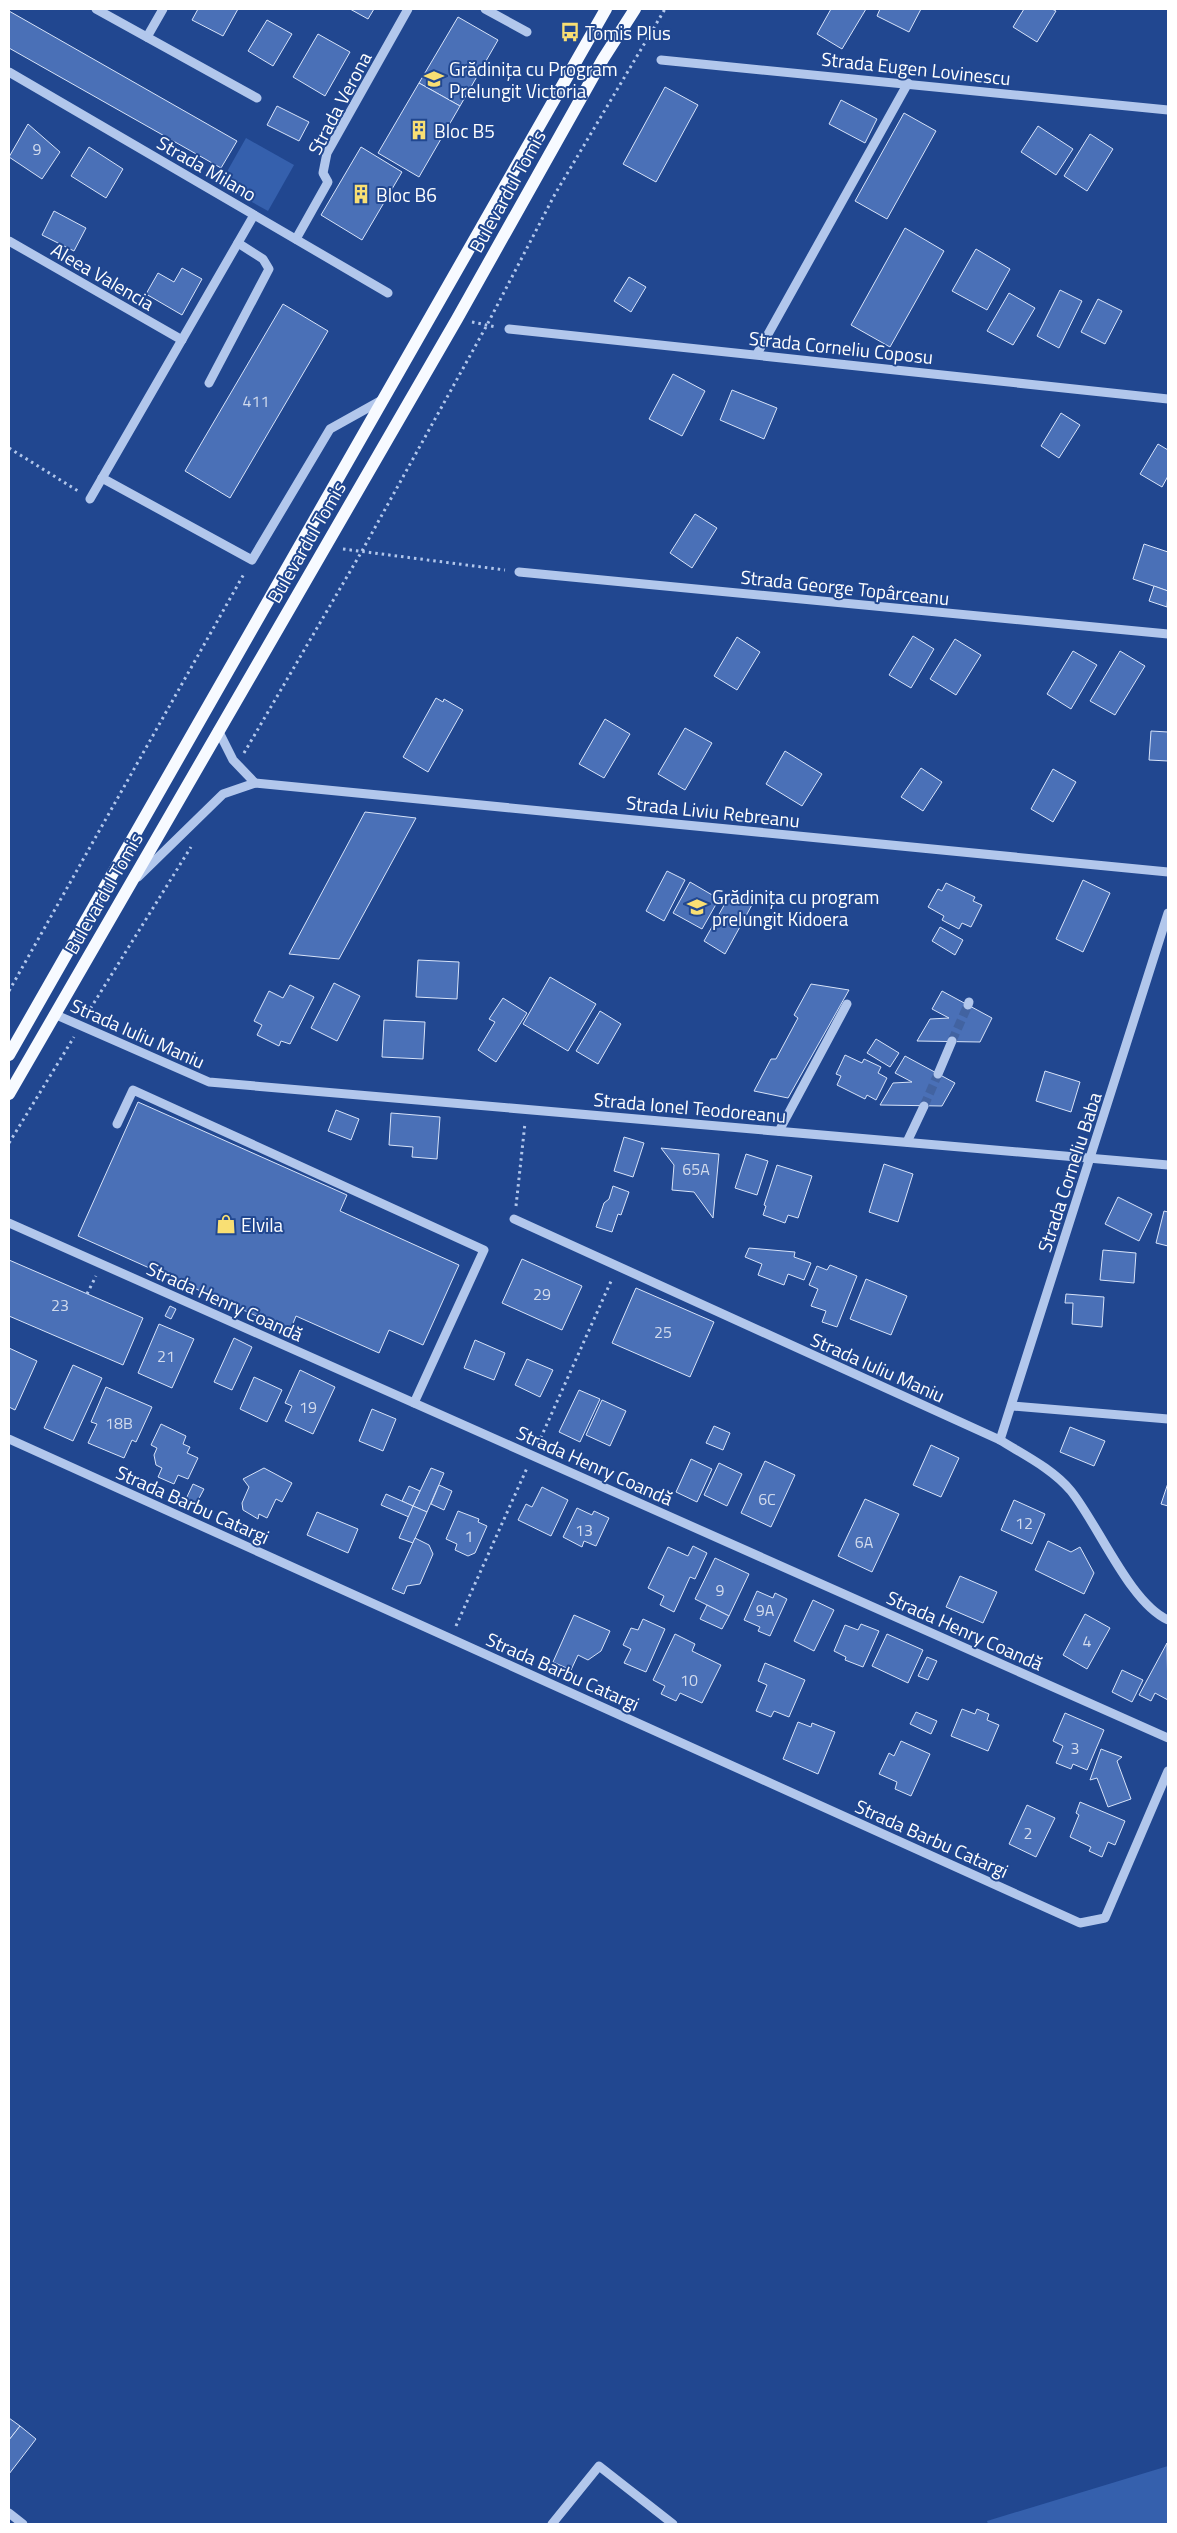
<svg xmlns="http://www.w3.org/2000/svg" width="1177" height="2533" font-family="'Titillium Web',sans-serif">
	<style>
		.green { fill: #3560ad }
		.building { fill: #4a70b7; stroke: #d7e3f9 }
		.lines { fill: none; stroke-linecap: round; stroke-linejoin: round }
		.minor-tunnel { stroke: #4263a1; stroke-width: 9; stroke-dasharray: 9 4.5; stroke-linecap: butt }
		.path { stroke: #b2c7ec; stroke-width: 3; stroke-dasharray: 2.5 4; stroke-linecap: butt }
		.minor { stroke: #b2c7ec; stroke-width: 9 }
		.major { stroke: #f7faff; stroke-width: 12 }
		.labels { text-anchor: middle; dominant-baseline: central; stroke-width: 4; stroke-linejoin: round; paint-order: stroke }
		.number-label { font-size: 16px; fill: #d2dbed }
		.poi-label { font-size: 19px; fill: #fff; stroke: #214790; text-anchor: start }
		.street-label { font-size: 19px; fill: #fff; stroke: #214790 }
	</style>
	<rect width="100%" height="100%" fill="#214790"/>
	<!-- green -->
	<g class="green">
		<polygon points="246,138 294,165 268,211 220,184"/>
		<polygon points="1168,2466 1168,2524 988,2524 987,2521"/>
	</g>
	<!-- building -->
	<g class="building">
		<polygon points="198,9 238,9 223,36 192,20"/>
		<polygon points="350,9 374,9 368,19"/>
		<polygon points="831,9 866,9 842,49 817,34"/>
		<polygon points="880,9 921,9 909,32 877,16"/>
		<polygon points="1024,9 1052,9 1056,11 1037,42 1013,27"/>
		<polygon points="9,11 237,141 221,168 9,48"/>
		<polygon points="458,17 498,40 460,106 419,83"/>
		<polygon points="267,20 292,34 273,66 248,51"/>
		<polygon points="318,34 350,52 325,96 293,77"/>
		<polygon points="419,83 460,106 419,177 378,153"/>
		<polygon points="665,87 698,105 656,182 623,164"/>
		<polygon points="841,100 877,119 865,143 829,124"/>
		<polygon points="277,106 309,122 299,141 267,125"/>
		<polygon points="904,113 936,131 887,219 855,201"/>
		<polygon points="28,124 60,152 42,179 9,157"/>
		<polygon points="1038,126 1073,149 1056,175 1021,152"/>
		<polygon points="1090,134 1113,149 1087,191 1064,176"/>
		<polygon points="89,147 123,169 106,198 71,176"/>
		<polygon points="361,147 402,172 362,240 321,215"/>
		<polygon points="54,211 86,228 74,251 42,235"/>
		<polygon points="905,228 944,251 890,347 851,325"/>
		<polygon points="976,249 1010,269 987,310 952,291"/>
		<polygon points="182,268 202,279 182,315 146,294 158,273 174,282"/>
		<polygon points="629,277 646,287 631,312 614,301"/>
		<polygon points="1060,290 1082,301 1059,348 1037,336"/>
		<polygon points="1009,293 1035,308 1013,345 987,331"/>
		<polygon points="1098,299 1122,311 1105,344 1081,332"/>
		<polygon points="283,304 328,331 230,498 185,471"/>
		<polygon points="673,374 705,391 682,436 649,419"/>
		<polygon points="732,390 777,408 764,439 720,420"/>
		<polygon points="1061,413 1080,425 1059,458 1041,446"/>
		<polygon points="1158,444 1168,450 1168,476 1162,487 1140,474"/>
		<polygon points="695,514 717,528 692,568 670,553"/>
		<polygon points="1144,544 1168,552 1168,591 1133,579"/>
		<polygon points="1154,586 1168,591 1167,607 1149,601"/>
		<polygon points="913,636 934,649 911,688 889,675"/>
		<polygon points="737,637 760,652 737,690 714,676"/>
		<polygon points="955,639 981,655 956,695 930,679"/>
		<polygon points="1073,651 1097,665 1071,709 1047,694"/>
		<polygon points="1120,651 1145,666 1115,715 1090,701"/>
		<polygon points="436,698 443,702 444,699 463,710 428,772 403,757"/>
		<polygon points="605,719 630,734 604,778 579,764"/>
		<polygon points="685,728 712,743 685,790 658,774"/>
		<polygon points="1151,731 1168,732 1168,761 1149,760"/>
		<polygon points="785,751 822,774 802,806 766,784"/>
		<polygon points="921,768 942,782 923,811 901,797"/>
		<polygon points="1053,769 1076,782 1053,822 1031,809"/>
		<polygon points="365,812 416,818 339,959 289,954"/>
		<polygon points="667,871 685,880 664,921 646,911"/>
		<polygon points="1083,880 1110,893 1083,952 1056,939"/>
		<polygon points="690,882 719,899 702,929 673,913"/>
		<polygon points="946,883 975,897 973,901 982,905 971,927 962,923 959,929 942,920 944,916 928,907 938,889 942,891"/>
		<polygon points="732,891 753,903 725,954 704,941"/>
		<polygon points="940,927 963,940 955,955 932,941"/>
		<polygon points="418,960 459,962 457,999 416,997"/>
		<polygon points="550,977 596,1004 568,1051 523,1024"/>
		<polygon points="334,983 360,996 337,1041 311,1028"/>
		<polygon points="811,984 849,990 788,1098 754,1091 771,1059 776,1059 798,1018 794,1015"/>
		<polygon points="290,985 314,997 290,1044 281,1041 279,1046 257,1035 262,1025 254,1021 269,991 283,998"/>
		<polygon points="942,991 992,1018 980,1042 917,1041 930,1019 949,1018 932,1009"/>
		<polygon points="503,998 527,1013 496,1062 478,1050 495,1022 489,1019"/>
		<polygon points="600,1011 621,1024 598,1064 576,1051"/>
		<polygon points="384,1020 425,1022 423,1059 382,1057"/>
		<polygon points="876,1039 899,1053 890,1067 867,1053"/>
		<polygon points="845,1055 862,1063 864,1059 881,1067 878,1073 887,1078 876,1100 867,1095 865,1099 837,1085 841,1076 836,1074"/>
		<polygon points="905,1056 955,1083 942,1106 880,1105 893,1083 912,1082 895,1073"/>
		<polygon points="1045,1071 1080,1082 1071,1112 1036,1101"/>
		<polygon points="138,1102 347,1195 340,1211 459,1265 423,1345 389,1330 379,1353 296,1316 290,1331 78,1236"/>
		<polygon points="336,1110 359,1119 351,1140 328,1131"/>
		<polygon points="391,1113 440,1117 437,1159 412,1157 413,1147 389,1145"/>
		<polygon points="624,1137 644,1143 633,1177 614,1171"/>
		<polygon points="661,1148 719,1154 713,1218 694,1192 672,1190 674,1165"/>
		<polygon points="746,1154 768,1161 757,1195 735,1188"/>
		<polygon points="884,1164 913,1174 898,1222 869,1212"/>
		<polygon points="777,1165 812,1176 798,1218 788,1215 785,1223 763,1215 766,1206 764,1205"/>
		<polygon points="613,1186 629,1192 621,1215 618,1214 612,1232 596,1227 604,1203 609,1199"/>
		<polygon points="1118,1197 1152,1214 1139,1241 1105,1224"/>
		<polygon points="1164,1211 1168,1212 1168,1246 1156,1243"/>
		<polygon points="749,1248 795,1252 794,1257 811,1263 804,1280 788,1274 784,1285 758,1275 762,1264 745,1257"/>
		<polygon points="1103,1250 1136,1253 1134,1283 1100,1280"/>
		<polygon points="522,1259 582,1286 562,1330 502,1303"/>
		<polygon points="9,1260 143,1318 123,1365 9,1316"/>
		<polygon points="830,1265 857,1276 837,1327 822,1322 826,1311 811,1306 818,1289 809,1285 817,1266 827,1270"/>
		<polygon points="866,1279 907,1296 891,1335 850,1319"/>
		<polygon points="636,1288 714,1322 690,1377 612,1343"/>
		<polygon points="1066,1294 1104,1297 1102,1327 1072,1324 1073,1303 1065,1303"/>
		<polygon points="170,1306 176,1309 171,1319 165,1316"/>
		<polygon points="159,1324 194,1339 172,1388 138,1373"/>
		<polygon points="234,1338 252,1347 232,1390 214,1382"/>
		<polygon points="475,1340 505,1353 494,1380 464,1368"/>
		<polygon points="9,1348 37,1361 15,1410 9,1407"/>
		<polygon points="527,1359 553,1370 540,1397 515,1385"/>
		<polygon points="73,1365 102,1378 73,1441 44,1428"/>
		<polygon points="300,1370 335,1387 313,1434 285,1421 292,1406 285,1403"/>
		<polygon points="254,1377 282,1390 267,1422 240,1409"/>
		<polygon points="106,1387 152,1407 136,1442 132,1440 124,1458 88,1443 97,1424 91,1422"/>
		<polygon points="579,1390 600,1399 580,1442 559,1432"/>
		<polygon points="602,1400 626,1411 610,1446 586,1435"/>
		<polygon points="372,1409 396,1419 383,1451 359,1441"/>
		<polygon points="161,1424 186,1436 183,1444 190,1447 187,1453 198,1458 188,1479 178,1475 174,1484 158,1477 162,1468 156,1465 154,1455 157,1448 151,1445"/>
		<polygon points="714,1426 730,1433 723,1450 706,1443"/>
		<polygon points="1070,1427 1105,1441 1094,1466 1060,1452"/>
		<polygon points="931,1445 959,1458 941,1497 913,1485"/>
		<polygon points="691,1459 712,1469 697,1502 676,1492"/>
		<polygon points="765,1461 795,1475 771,1527 741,1513"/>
		<polygon points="719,1463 742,1474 727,1506 704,1495"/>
		<polygon points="264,1468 292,1483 282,1502 276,1499 267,1518 259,1514 258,1519 243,1510 242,1503 249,1487 243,1479"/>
		<polygon points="431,1468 444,1473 427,1512 413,1506"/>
		<polygon points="1168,1483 1168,1506 1161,1504"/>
		<polygon points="193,1484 204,1489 195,1506 185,1501"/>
		<polygon points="439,1485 452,1491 444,1510 431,1504"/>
		<polygon points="409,1486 420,1491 413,1506 402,1501"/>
		<polygon points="542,1487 568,1500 551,1536 518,1520 526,1504 532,1507"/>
		<polygon points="386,1494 413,1506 409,1517 381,1505"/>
		<polygon points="865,1499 899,1514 872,1572 838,1556"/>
		<polygon points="1014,1500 1045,1514 1032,1544 1001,1530"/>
		<polygon points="413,1506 427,1512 413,1543 399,1538"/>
		<polygon points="577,1508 592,1515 594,1511 609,1518 596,1546 584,1541 582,1547 563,1537"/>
		<polygon points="458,1511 479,1519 478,1522 487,1526 475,1553 468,1556 455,1550 457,1544 446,1539"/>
		<polygon points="317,1512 358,1529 348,1553 307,1535"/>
		<polygon points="415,1538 429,1545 433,1554 420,1584 407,1586 404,1594 392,1589"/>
		<polygon points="1048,1541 1071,1552 1080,1547 1094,1573 1084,1594 1035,1570"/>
		<polygon points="693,1546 707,1553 695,1579 690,1577 674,1612 660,1605 664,1596 648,1588 668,1547 688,1556"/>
		<polygon points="715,1558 749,1574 729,1616 695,1599"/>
		<polygon points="960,1576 997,1592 983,1623 946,1607"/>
		<polygon points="757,1591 773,1598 775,1593 787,1599 770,1636 758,1631 760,1627 744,1620"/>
		<polygon points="813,1600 834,1610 814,1651 794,1641"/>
		<polygon points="707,1605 729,1616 722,1629 700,1619"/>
		<polygon points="1085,1614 1110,1628 1087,1669 1063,1655"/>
		<polygon points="574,1615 610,1631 601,1651 588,1660 578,1655 571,1670 553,1662"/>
		<polygon points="643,1619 665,1629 646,1672 624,1663 631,1649 623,1645 631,1628 638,1630"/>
		<polygon points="861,1624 879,1631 863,1667 845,1660 846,1657 834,1651 845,1625 858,1630"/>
		<polygon points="675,1634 695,1644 692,1651 721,1665 702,1703 680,1693 676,1701 661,1694 665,1686 653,1680"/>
		<polygon points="887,1634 923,1650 908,1683 872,1666"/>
		<polygon points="1167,1643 1168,1700 1155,1693 1151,1701 1139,1695"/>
		<polygon points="927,1657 937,1661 928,1680 918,1676"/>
		<polygon points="765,1663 805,1680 789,1717 774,1711 771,1717 756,1711 767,1685 758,1681"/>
		<polygon points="1122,1670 1143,1680 1132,1702 1112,1692"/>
		<polygon points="962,1709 975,1714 977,1709 989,1714 987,1720 999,1725 988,1751 951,1736"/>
		<polygon points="916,1712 937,1721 931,1734 910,1724"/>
		<polygon points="1065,1713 1104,1730 1087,1770 1073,1764 1071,1769 1056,1763 1063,1746 1053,1741"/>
		<polygon points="798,1722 811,1727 812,1723 835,1732 818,1774 783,1759"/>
		<polygon points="901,1741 930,1754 911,1796 895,1789 897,1782 879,1774 889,1753 894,1756"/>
		<polygon points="1101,1749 1122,1757 1117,1761 1131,1799 1108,1807 1097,1778 1090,1780"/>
		<polygon points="1080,1802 1125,1821 1115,1845 1108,1842 1102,1857 1089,1851 1091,1847 1070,1837 1079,1815 1076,1813"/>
		<polygon points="1027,1805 1055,1818 1036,1857 1009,1844"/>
		<polygon points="9,2418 20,2426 9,2440"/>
		<polygon points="20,2426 36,2439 9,2474 9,2440"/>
	</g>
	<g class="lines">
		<!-- minor-tunnel -->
		<g class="minor-tunnel">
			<polyline points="952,1041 968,1005"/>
			<polyline points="924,1106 938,1074"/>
		</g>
		<!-- path -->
		<g class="path">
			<polyline points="472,322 496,327"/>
			<polyline points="9,448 78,491"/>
			<polyline points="343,549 505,570"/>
			<polyline points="244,753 362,551 487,325 555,194 665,9"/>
			<polyline points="9,991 245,572"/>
			<polyline points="87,1014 191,847"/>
			<polyline points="9,1143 74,1037"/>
			<polyline points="516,1206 525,1123"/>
			<polyline points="87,1294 96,1276"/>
			<polyline points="538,1444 612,1279"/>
			<polyline points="456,1626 527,1468"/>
		</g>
		<!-- minor -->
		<g class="minor">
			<polyline points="96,9 257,98"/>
			<polyline points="485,9 527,32"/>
			<polyline points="147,37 163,9"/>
			<polyline points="661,60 1168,110"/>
			<polyline points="9,72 388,293"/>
			<polyline points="296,239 328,182 323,173 327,153 408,9"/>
			<polyline points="9,241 182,340"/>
			<polyline points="509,329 1168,399"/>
			<polyline points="757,354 908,83"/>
			<polyline points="209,383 269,269 263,259 238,243"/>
			<polyline points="102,478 252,560 330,429 382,400"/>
			<polyline points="90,499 254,215"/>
			<polyline points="519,572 1168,634"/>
			<polyline points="218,730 233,760 255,783"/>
			<polyline points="138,877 223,794 255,783 1168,872"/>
			<polyline points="968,1005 969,1002"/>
			<polyline points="54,1014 209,1082 1168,1165"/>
			<polyline points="938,1074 952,1041"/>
			<polyline points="117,1124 133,1090 484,1250 414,1403"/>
			<polyline points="779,1131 847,1004"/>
			<polyline points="907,1142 924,1106"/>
			<path d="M514,1219L1000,1440C1024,1455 1053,1469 1071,1491C1099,1526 1130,1603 1168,1620"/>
			<polyline points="9,1223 1168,1738"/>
			<polyline points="1012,1406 1168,1419"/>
			<polyline points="9,1439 1080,1923 1105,1918 1168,1771"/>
			<polyline points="1000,1440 1168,913"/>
			<polyline points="9,2513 23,2524"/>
			<polyline points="552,2524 599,2466 673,2524"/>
		</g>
		<!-- major -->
		<g class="major">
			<polyline points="9,1055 606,9"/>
			<polyline points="9,1094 457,319 603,59 635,9"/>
		</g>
	</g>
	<!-- icons -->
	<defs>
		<symbol id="bus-bare" viewBox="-9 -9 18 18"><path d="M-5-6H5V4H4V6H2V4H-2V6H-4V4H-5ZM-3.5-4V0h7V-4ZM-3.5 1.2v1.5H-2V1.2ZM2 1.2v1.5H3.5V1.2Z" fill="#f9df73" stroke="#214790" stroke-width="2.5" paint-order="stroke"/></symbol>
		<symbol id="school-bare" viewBox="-9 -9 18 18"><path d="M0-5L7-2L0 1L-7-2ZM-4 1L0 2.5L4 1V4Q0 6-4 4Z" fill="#f9df73" stroke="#214790" stroke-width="2.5" paint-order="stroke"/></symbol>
		<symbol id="building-bare" viewBox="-9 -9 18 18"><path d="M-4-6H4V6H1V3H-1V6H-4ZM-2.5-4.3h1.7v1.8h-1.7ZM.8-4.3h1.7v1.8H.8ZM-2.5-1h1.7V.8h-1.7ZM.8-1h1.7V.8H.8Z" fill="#f9df73" stroke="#214790" stroke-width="2.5" paint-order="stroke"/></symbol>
		<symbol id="shop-bare" viewBox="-9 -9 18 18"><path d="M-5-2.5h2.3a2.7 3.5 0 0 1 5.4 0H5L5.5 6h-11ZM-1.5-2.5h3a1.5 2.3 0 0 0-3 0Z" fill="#f9df73" stroke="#214790" stroke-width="2.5" paint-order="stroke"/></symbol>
	</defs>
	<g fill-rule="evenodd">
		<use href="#bus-bare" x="556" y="18" width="28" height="28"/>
		<use href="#school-bare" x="420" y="65" width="28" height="28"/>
		<use href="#building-bare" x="405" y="116" width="28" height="28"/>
		<use href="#building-bare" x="347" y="180" width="28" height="28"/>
		<use href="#school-bare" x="683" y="893" width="28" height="28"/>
		<use href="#shop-bare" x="212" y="1210" width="28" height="28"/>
	</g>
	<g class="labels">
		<!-- number labels -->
		<g class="number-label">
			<text x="37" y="149">9</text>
			<text x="256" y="401">411</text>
			<text x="696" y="1169">65A</text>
			<text x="542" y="1294">29</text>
			<text x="60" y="1305">23</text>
			<text x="663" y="1332">25</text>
			<text x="166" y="1356">21</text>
			<text x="308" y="1407">19</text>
			<text x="119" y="1423">18B</text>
			<text x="767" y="1499">6C</text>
			<text x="1024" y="1523">12</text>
			<text x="584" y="1530">13</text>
			<text x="469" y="1536">1</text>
			<text x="864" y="1542">6A</text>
			<text x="720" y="1590">9</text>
			<text x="765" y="1610">9A</text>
			<text x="1087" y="1641">4</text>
			<text x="689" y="1680">10</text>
			<text x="1075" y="1748">3</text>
			<text x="1028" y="1833">2</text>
		</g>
		<!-- poi labels -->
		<g class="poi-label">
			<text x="585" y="32">Tomis Plus</text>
			<text x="449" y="68">Grădinița cu Program<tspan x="449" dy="22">Prelungit Victoria</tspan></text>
			<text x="434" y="130">Bloc B5</text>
			<text x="376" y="194">Bloc B6</text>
			<text x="712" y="896">Grădinița cu program<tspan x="712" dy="22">prelungit Kidoera</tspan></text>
			<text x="241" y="1224">Elvila</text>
		</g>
		<!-- street labels -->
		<g class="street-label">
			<text transform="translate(916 68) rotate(6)">Strada Eugen Lovinescu</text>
			<text transform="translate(339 103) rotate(-62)">Strada Verona</text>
			<text transform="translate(207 168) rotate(30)">Strada Milano</text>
			<text transform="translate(507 191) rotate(-61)">Bulevardul Tomis</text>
			<text transform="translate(103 276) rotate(30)">Aleea Valencia</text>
			<text transform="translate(841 347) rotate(6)">Strada Corneliu Coposu</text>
			<text transform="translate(306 542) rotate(-60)">Bulevardul Tomis</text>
			<text transform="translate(845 587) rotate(6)">Strada George Topârceanu</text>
			<text transform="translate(713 811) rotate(6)">Strada Liviu Rebreanu</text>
			<text transform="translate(103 893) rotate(-60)">Bulevardul Tomis</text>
			<text transform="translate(138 1033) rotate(24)">Strada Iuliu Maniu</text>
			<text transform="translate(690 1107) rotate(5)">Strada Ionel Teodoreanu</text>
			<text transform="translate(1069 1172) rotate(-72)">Strada Corneliu Baba</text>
			<text transform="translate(225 1301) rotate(24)">Strada Henry Coandă</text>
			<text transform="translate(878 1367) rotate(24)">Strada Iuliu Maniu</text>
			<text transform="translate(595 1465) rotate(24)">Strada Henry Coandă</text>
			<text transform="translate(193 1504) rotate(24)">Strada Barbu Catargi</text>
			<text transform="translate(965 1630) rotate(24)">Strada Henry Coandă</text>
			<text transform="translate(563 1671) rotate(24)">Strada Barbu Catargi</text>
			<text transform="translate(932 1838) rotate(24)">Strada Barbu Catargi</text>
		</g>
	</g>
	<!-- border -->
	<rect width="1177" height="2533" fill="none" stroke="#ffffff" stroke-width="20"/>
</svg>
